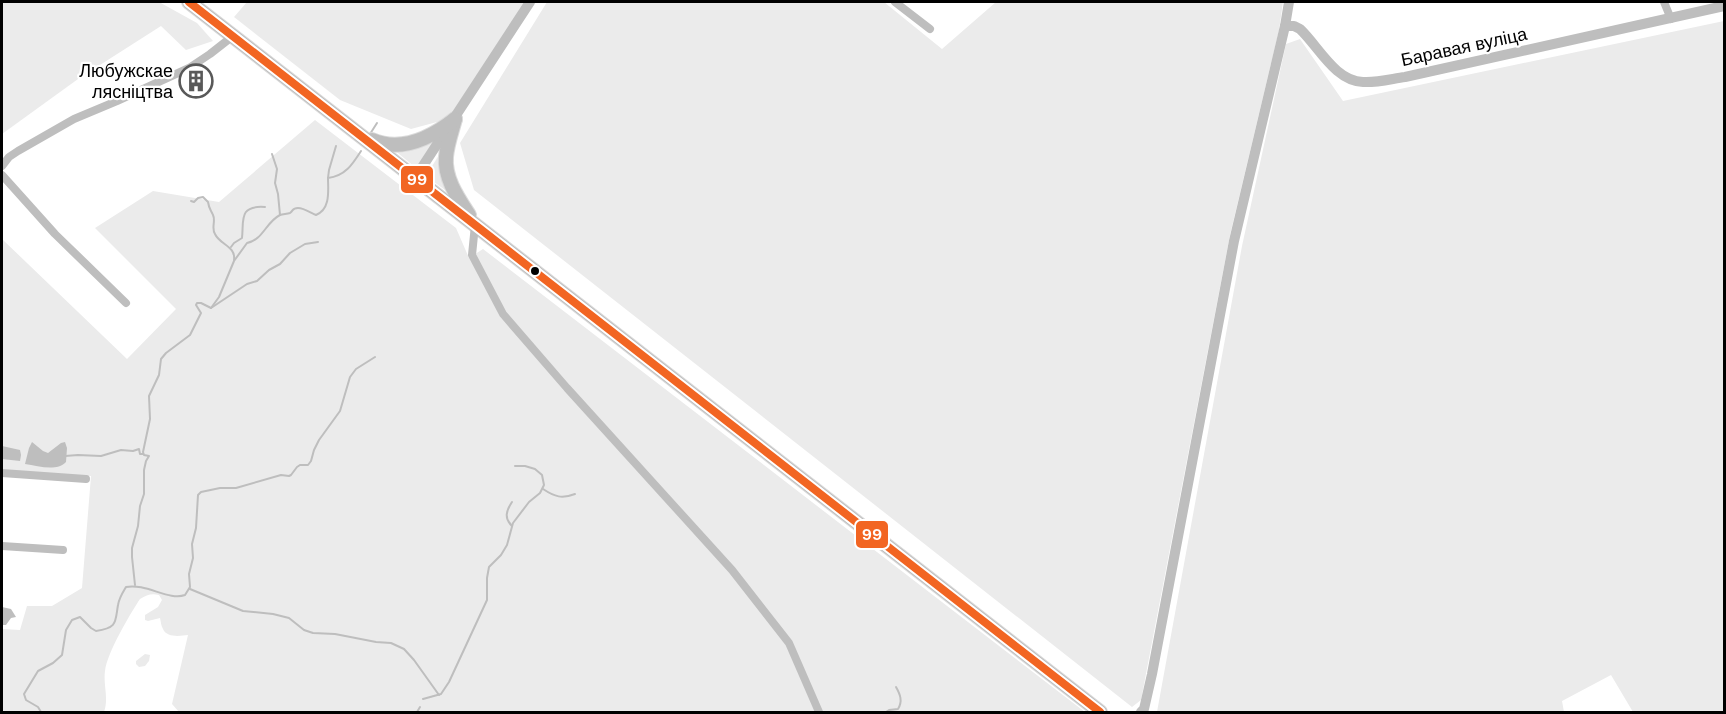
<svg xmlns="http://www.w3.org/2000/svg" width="1726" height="714" font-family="'DM Sans',sans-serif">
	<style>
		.green { fill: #ebebeb }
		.water { fill: #bebebe }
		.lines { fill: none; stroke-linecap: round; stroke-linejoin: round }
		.stream { stroke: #bebebe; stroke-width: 2 }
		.primary-casing { stroke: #dbdbdb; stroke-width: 16 }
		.minor { stroke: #bebebe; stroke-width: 8 }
		.tertiary { stroke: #bebebe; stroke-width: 10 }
		.primary { stroke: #bebebe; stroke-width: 14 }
		.bus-1-casing { stroke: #fff; stroke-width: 12 }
		.bus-1 { stroke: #f26522; stroke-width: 8 }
		.bus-dot { fill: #000; stroke: #fff; stroke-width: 2 }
		.labels { text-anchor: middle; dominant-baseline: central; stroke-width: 4.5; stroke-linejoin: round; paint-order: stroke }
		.street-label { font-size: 18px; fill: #000; stroke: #fff }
		.poi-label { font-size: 18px; fill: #000; stroke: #fff; text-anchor: end }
		.line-badge { stroke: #fff; stroke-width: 2 }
		.badge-label { font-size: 16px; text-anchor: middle; font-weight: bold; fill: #fff }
	</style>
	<rect width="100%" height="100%" fill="#fff"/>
	<!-- green -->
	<g class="green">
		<polygon points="2,2 159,2 197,23 213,41 186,50 161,26 78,79 2,134"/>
		<polygon points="247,2 525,2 448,119 411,129 340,100 234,17"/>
		<polygon points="547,2 884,2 942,49 996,2 1283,2 1279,30 1230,235 1141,700 1132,707 474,190 460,143"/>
		<polygon points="1724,21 1724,712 1633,712 1611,675 1562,701 1564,712 1157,712 1242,246 1286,44 1300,39 1343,101"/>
		<path d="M315,120L456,228L469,258L483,249L1085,712H179L172,704L188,635C180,636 167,638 163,629C161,626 161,622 160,618L148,621L145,620V615L158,607L162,600L159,595C151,593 147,595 140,599C130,614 107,653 105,671C103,685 109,698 104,712H2V629L20,630L27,606H52L82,588L91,476L2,470V239L127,359L176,309L95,228L153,191L219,202Z"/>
		<polygon points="435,139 416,168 393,149"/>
		<polygon points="442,150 449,193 426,176"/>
		<polygon points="145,654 150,655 149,661 145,666 139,667 136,664 136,661"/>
	</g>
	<!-- water -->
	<g class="water">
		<path d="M32,442L43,451L48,453L61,443L65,442L67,448L66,462C56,472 39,466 25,464L29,448Z"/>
		<polygon points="2,446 20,450 21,455 20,461 2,459"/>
		<polygon points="2,607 11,609 16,617 11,618 6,625 2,625"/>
	</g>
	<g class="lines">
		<!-- stream -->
		<g class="stream">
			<polyline points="370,134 377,123"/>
			<polyline points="272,154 277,169 275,183 278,194 280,215"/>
			<polyline points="328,178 329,170 336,146"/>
			<path d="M191,201L194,202L198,198L203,197L208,202C209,209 211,210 213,215C216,221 211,228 215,234C220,245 236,246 234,260"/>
			<path d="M231,247L234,243L242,238C244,221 238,205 265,207"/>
			<polyline points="211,308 247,284 257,281 269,270 280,264 290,253 305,244 318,242"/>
			<polyline points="65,456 78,455 101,456 121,450 133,451 139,449 140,454 143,454"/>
			<path d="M543,489C555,497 562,499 575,494"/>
			<path d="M512,526C504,518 506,511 512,502"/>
			<path d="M135,585L132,557V548L138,526L140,506L144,494V470L146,461L149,456L144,455L143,452L150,419L149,396L159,375L161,359L166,353L190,335L201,313L196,305L197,303H201L211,308L219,297L234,261L247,243C263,240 266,222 280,215C283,214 287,214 290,213C294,210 292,208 298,208C304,208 311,213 316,215C331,209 328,190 328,178C345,176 352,165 361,151"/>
			<polyline points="190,589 243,611 273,614 289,618 304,630 313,633 335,634 376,642 391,643 404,649 414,660 439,695"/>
			<polyline points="423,699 441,694 449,682 487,600 487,578 489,567 501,555 507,545 513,523 529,502 540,493 544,485 542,475 535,469 525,466 515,466"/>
			<path d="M41,712L38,707L26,700L24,694L38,671L53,663L62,655L66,630L72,620L80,617L91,628L96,631C118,628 115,622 118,605C119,598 123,592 126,587C146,583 169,601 185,595L190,587L189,574L193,558L192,544L196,528L198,495L201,492L220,488H236L281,475L289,476L291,475L297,467L300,465H308L311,461L314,450L319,440L340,411L350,377L356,369L375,357"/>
			<polyline points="417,712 420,707"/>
			<path d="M886,712L889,710L898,709C903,701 900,694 896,687"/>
		</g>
		<defs>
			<g id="primary">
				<polyline points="189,2 1100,712"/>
				<path d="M455,119C452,131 447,144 446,157C444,178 458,198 469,215"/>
				<path d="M372,140C402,153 431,138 455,119"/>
			</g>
		</defs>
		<!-- primary casing -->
		<use href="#primary" class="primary-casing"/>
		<!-- minor -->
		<g class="minor">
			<polyline points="895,2 930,29"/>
			<polyline points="1664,2 1671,19"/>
			<polyline points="2,166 9,157 18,151 74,119 117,101 189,68 210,54 233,36"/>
			<polyline points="2,175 55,234 126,303"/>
			<polyline points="475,225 472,255 503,314 567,388 732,570 789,643 819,712"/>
			<polyline points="2,473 86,479"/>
			<polyline points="2,546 63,550"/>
		</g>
		<!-- tertiary -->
		<g class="tertiary">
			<path d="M1285,26H1294L1300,29C1319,47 1335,81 1363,82C1376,83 1391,79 1405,77L1724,6"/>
			<polyline points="415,178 530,2"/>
			<polyline points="1141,712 1144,709 1152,674 1234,241 1285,26 1289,2"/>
		</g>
		<!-- primary -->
		<use href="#primary" class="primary"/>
		<defs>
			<polyline id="bus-1" points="189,2 1100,712"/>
		</defs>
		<!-- bus-1 casing -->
		<use href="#bus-1" class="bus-1-casing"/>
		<!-- bus-1 -->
		<use href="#bus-1" class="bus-1"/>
	</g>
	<!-- icons -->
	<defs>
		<symbol id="building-ring" viewBox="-11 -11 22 22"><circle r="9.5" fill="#fff" stroke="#595959" stroke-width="1.5"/><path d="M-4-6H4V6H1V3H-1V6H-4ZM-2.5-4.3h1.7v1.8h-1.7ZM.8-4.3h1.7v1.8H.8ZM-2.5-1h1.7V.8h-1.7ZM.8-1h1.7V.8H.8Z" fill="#595959"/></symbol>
	</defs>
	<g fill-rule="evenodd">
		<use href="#building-ring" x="177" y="62" width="38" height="38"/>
	</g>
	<!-- markers -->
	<circle class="bus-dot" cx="535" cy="271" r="5"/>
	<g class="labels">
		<!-- street labels -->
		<g class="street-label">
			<text transform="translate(1464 47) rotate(-12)">Баравая вуліца</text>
		</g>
		<!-- poi labels -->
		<g class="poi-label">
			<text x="173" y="71">Любужскае<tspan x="173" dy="21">лясніцтва</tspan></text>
		</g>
	</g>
	<g class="line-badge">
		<rect x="400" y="165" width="34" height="29" rx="6" fill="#f26522"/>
		<rect x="855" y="520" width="34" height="29" rx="6" fill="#f26522"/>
	</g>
	<g class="badge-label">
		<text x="417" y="185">99</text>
		<text x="872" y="540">99</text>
	</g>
	<!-- border -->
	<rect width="1726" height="714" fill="none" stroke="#000000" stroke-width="6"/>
</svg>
